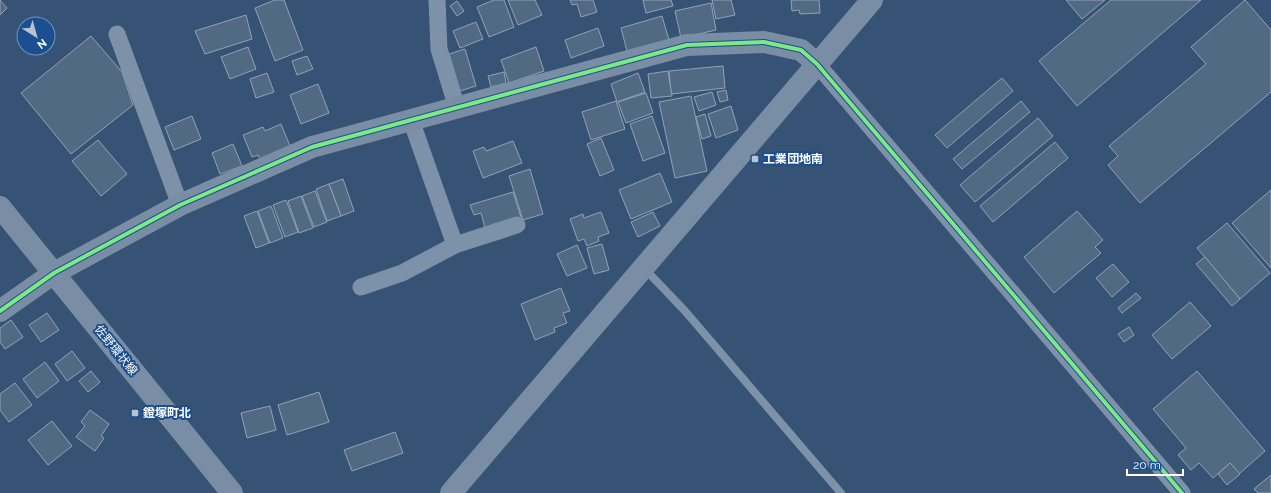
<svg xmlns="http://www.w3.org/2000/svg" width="1271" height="493" font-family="Raleway,'Noto Sans JP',sans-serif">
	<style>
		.building { fill: #526984; stroke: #92a2b6 }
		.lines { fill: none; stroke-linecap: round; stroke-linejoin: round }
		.lane { stroke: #7d92a8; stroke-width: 8 }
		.street { stroke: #7d92a8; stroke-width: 17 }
		.secondary { stroke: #798da4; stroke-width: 22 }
		.cycleway-casing { stroke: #1b4f8f; stroke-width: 6 }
		.cycleway { stroke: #7ce984; stroke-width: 4 }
		.poi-dot { fill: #b9c2ce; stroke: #1b4f8f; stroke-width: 1.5 }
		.labels { text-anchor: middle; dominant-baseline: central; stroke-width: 4; stroke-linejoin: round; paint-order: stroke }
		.poi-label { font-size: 12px; font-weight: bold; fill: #fff; stroke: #1b4f8f; text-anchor: start }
		.street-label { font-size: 12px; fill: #fff; stroke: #1b4f8f }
	</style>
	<rect width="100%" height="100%" fill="#365274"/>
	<!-- building -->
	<g class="building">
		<polygon points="0,0 7,8 0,15"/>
		<polygon points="275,0 284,0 303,50 275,61 255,8"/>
		<polygon points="494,0 504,0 514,27 489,37 477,7"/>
		<polygon points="508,0 535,0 542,15 518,25"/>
		<polygon points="570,0 593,0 597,12 581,17 577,4 572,5"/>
		<polygon points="643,0 671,0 673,6 646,13"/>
		<polygon points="712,0 731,0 735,15 716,19"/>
		<polygon points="791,0 819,0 820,13 800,14 799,10 792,11"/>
		<polygon points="1066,0 1105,0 1082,19"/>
		<polygon points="1111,0 1201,0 1077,106 1039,61"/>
		<polygon points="1245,0 1271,30 1271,92 1140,203 1108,165 1118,156 1109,146 1206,64 1191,47"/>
		<polygon points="457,1 464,11 457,16 450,6"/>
		<polygon points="711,3 716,30 681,38 675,11"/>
		<polygon points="246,15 252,39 205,54 195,31"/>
		<polygon points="662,16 669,40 627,51 621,28"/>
		<polygon points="476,22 483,39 460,48 453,31"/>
		<polygon points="598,28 604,46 571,58 565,40"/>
		<polygon points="91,36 122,72 133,105 71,154 21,93"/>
		<polygon points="248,47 256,69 230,79 221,57"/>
		<polygon points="536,47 544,71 509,83 501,60"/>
		<polygon points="465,49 476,86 460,91 449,54"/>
		<polygon points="307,56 313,69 297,75 292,61"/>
		<polygon points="723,66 725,88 671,94 669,71"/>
		<polygon points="668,71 672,96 651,98 648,74"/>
		<polygon points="504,72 506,83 491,87 488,76"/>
		<polygon points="267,73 274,92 256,98 250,79"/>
		<polygon points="638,73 645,92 617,102 611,84"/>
		<polygon points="1002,78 1013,91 947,148 935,135"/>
		<polygon points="318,84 329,113 301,124 290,95"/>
		<polygon points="726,90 728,100 720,102 717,92"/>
		<polygon points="712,92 716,105 699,111 694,97"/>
		<polygon points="646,93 653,113 626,123 618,102"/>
		<polygon points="691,96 707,171 675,178 659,102"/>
		<polygon points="616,101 625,129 591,140 582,112"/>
		<polygon points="1021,101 1030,112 962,169 953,159"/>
		<polygon points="731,106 738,130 716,138 708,114"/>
		<polygon points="705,114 711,136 702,139 696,117"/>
		<polygon points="192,116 201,139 174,150 165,127"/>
		<polygon points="652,116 665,153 643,161 630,124"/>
		<polygon points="1038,118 1053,136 975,202 960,185"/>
		<polygon points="281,124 290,146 260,159 258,155 252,157 243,135 263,127 265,131"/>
		<polygon points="601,138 614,170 600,176 587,144"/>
		<polygon points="98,140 127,174 101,196 72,161"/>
		<polygon points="513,141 522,163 483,178 473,151 484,147 486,151"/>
		<polygon points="1055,142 1068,158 993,222 980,206"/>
		<polygon points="233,144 242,166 220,174 212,153"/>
		<polygon points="530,169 543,214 523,220 509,176"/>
		<polygon points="660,173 672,202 631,219 619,190"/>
		<polygon points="343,179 354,211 341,216 329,184"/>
		<polygon points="329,184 341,216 327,221 316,189"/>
		<polygon points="1271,190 1271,268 1232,223"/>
		<polygon points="315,191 327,222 314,227 302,196"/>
		<polygon points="513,192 521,217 485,228 481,213 474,215 470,205"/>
		<polygon points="301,196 313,228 299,233 288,201"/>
		<polygon points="286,200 298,232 285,237 273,205"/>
		<polygon points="271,206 283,238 270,243 258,211"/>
		<polygon points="257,211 269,243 256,248 244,216"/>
		<polygon points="1077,211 1103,240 1095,247 1101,253 1054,293 1024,257"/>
		<polygon points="601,212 609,233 598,237 599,241 587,246 584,239 578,241 570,219 583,214 584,218"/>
		<polygon points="653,212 660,226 638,237 631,222"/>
		<polygon points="1227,223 1270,273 1240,299 1197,248"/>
		<polygon points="602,244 609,270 594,274 587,248"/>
		<polygon points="577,245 587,268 567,276 557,254"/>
		<polygon points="1205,257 1240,299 1232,306 1196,264"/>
		<polygon points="1113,264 1129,282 1112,297 1096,278"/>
		<polygon points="561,288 570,311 563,313 567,323 554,328 555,332 535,340 521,304"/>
		<polygon points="1136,293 1141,298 1122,313 1118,308"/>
		<polygon points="1190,302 1211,326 1172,359 1152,335"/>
		<polygon points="47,313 59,330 41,342 29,325"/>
		<polygon points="11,320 23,337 5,349 0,342 0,328"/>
		<polygon points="1129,327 1134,335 1124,342 1118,334"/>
		<polygon points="72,351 85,368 67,381 55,364"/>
		<polygon points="45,362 59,381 37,398 23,379"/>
		<polygon points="91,371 100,382 88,392 79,381"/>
		<polygon points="1197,371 1265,451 1239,474 1230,463 1213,478 1199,463 1191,470 1178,455 1186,448 1153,409"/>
		<polygon points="15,383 32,405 9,422 0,410 0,394"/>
		<polygon points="319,392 329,422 287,435 278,405"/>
		<polygon points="270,406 276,430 247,438 241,413"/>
		<polygon points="90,410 109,424 101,436 104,438 95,451 76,437 85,426 81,422"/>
		<polygon points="52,421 72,446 48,465 28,440"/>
		<polygon points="395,432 403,453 352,471 344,450"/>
		<polygon points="1230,463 1240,474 1227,485 1218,474"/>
		<polygon points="1271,475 1271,493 1258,493 1254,489"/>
	</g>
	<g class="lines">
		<!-- lane -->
		<polyline class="lane" points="644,268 685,311 841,493"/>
		<!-- street -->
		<g class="street">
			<polyline points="437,0 439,49 457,108"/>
			<polyline points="117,34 180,205"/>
			<polyline points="817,64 1182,493"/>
			<polyline points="411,120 455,245"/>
			<polyline points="361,287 402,273 455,245 517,225"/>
		</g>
		<!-- secondary -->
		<g class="secondary">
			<polyline points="0,207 232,493"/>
			<polyline points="0,311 54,273 180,205 312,147 687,45 764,42 801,50 817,64"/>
			<polyline points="451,493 872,0"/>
		</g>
		<defs>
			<polyline id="cycleway" points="0,311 54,273 180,205 312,147 687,45 764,42 801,50 817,64 1182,493"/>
		</defs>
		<!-- cycleway casing -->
		<use href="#cycleway" class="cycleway-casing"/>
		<!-- cycleway -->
		<use href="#cycleway" class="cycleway"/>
	</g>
	<!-- markers -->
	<g class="poi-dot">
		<rect x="751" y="155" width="8" height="8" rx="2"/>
		<rect x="131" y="409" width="8" height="8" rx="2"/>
	</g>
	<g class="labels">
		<!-- poi labels -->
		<g class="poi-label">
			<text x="763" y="159">工業団地南</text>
			<text x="143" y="413">鐙塚町北</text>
		</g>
		<!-- street labels -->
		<g class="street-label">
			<text transform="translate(116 350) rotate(51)">佐野環状線</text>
		</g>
	</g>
	<!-- north arrow -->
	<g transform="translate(36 36) rotate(143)"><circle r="19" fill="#1b4f8f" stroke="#7695bc"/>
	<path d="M0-3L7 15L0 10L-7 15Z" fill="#b9c2ce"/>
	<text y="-6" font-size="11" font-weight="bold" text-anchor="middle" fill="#ffffff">N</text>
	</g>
	<!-- scale -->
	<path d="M1127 469v6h56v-6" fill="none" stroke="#ffffff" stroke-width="2"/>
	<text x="1133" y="469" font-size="12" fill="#ffffff" stroke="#1b4f8f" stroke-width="3" paint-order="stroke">20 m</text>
</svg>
